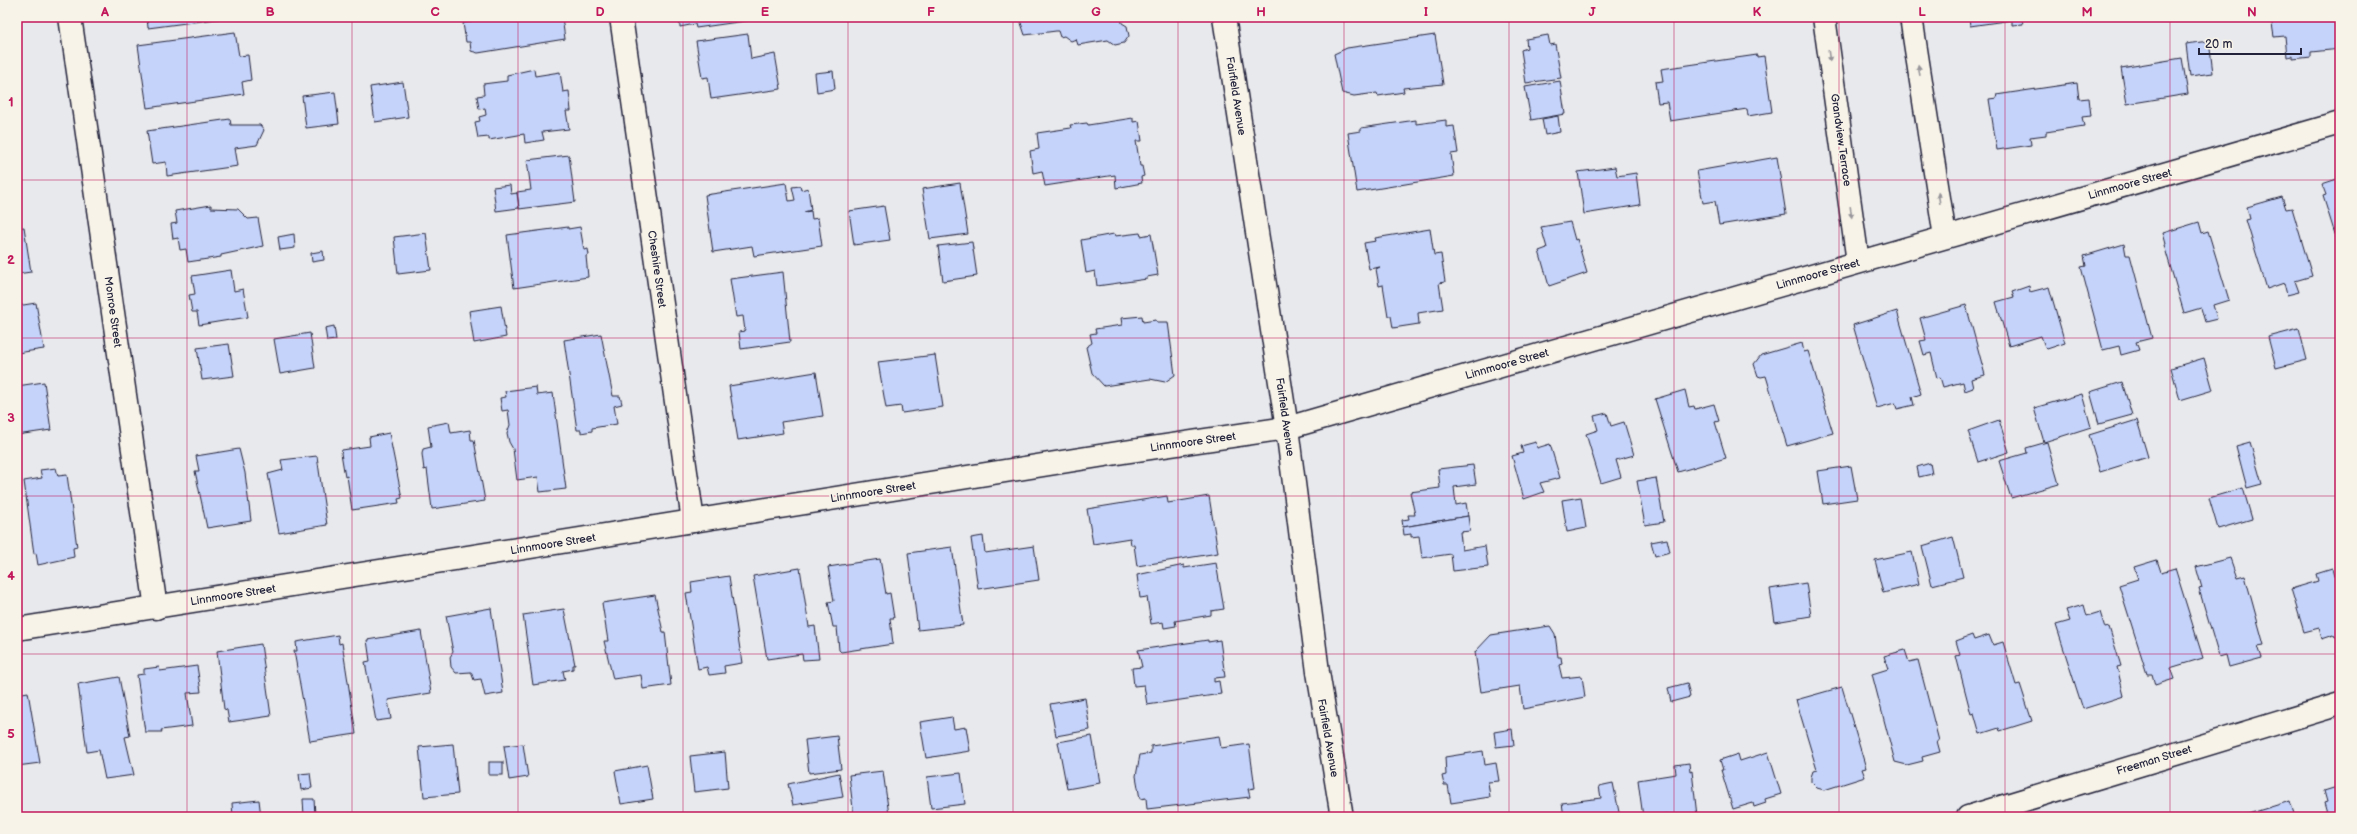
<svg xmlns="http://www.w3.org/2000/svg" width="2357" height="834" font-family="'Balsamiq Sans',sans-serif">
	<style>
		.building { fill: #c5d3fa; stroke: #22223b }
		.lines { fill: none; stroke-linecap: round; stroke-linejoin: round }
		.street-casing { stroke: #22223b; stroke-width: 25 }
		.secondary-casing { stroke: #22223b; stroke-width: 25 }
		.street { stroke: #f7f3e8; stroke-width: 22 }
		.secondary { stroke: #f7f3e8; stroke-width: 22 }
		.oneway { fill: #97959a }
		.grid { fill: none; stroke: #c2185b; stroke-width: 1; stroke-opacity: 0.55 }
		.labels { text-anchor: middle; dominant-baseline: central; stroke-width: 3.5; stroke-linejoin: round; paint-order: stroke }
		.street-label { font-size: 11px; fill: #22223b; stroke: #f7f3e8 }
		.neatline { fill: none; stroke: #c2185b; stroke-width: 1.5 }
		.grid-label { font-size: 13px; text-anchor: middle; font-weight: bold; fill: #c2185b }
	</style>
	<rect width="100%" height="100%" fill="#e8e9ed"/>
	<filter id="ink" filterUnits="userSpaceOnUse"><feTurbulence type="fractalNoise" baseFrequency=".025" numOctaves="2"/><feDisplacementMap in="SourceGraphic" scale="8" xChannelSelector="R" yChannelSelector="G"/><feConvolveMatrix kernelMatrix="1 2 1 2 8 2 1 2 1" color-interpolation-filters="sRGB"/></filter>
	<g filter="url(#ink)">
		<!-- building -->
		<g class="building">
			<polygon points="147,17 224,17 224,18 148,28"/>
			<polygon points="471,17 562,17 565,39 478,53 471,51 470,42 466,42 463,23 472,22"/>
			<polygon points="679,17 773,17 696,28 695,24 680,27"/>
			<polygon points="1019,17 1121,17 1122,23 1127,26 1129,36 1124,43 1115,45 1108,40 1078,45 1076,39 1071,41 1064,36 1060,37 1058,31 1056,31 1025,35"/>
			<polygon points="1329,17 1385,17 1342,20"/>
			<polygon points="1969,17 2032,17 2022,19 2023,24 2012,25 2012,20 1970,26"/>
			<polygon points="2271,17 2340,17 2340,49 2311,52 2311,57 2293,59 2293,56 2287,57 2285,36 2274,37"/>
			<polygon points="235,32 239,56 248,55 251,80 242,82 244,94 147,108 138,45"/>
			<polygon points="748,34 751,59 775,54 781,89 711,99 708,77 702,78 696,41"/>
			<polygon points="1435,35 1443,84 1403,88 1404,92 1378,96 1377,93 1354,96 1342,93 1334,54 1347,48"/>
			<polygon points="1548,35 1550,45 1555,44 1561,78 1526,83 1521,50 1527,48 1526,39"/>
			<polygon points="2209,41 2213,73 2190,76 2186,44"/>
			<polygon points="1757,55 1757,57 1764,56 1772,112 1748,116 1747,109 1670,121 1667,102 1658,103 1655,82 1663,81 1661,69"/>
			<polygon points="2182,58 2188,94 2127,104 2121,68"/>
			<polygon points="534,69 535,76 560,72 563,92 569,91 571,111 566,111 569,129 542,132 544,140 525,143 524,134 489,140 489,137 478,138 475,122 480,121 479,117 486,115 485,108 479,109 477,96 484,95 483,84 507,81 507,75"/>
			<polygon points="833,71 835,89 817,92 815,73"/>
			<polygon points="1560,81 1565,114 1531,120 1525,87"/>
			<polygon points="403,82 408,117 375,122 370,87"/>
			<polygon points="2077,83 2079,99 2089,98 2091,116 2082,117 2084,126 2046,132 2046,135 2030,137 2031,145 1997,150 1989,99 1997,98 1996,95"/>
			<polygon points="335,92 339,124 306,128 302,96"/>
			<polygon points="1558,116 1560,132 1545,135 1542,119"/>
			<polygon points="1133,118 1133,122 1139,121 1142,141 1136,141 1140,166 1142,166 1144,176 1141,177 1142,183 1116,188 1115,175 1045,186 1042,171 1033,173 1030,151 1039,149 1037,133 1071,128 1070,125 1087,123 1088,125"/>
			<polygon points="230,119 231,125 260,125 264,130 257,145 235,148 238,166 167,176 166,162 152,164 147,131"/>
			<polygon points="1416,120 1416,124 1446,120 1446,127 1454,126 1458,153 1451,154 1454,176 1357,192 1348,133 1361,131 1361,128"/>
			<polygon points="569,155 575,202 519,209 517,192 531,190 527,160"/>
			<polygon points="1777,157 1786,214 1719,225 1715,201 1703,203 1697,171"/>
			<polygon points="1615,167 1617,176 1636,173 1640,205 1584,214 1578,172"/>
			<polygon points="2340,178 2340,250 2323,196 2326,195 2322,184"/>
			<polygon points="786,183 789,201 795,200 792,187 800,186 801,190 808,188 811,210 804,212 811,211 812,219 818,218 822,246 754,256 752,246 713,252 705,195"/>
			<polygon points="960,183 968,234 930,239 922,189"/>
			<polygon points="510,185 511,194 517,193 519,208 496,211 493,187"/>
			<polygon points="2282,197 2286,209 2292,208 2312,276 2295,281 2299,292 2287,295 2284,283 2267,289 2246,220 2250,219 2247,207"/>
			<polygon points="211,205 211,208 238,209 248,219 258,218 263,246 221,255 221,257 188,262 186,249 180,250 178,238 173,239 171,224 177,223 175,211"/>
			<polygon points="884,206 890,240 854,245 849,211"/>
			<polygon points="1570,222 1575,240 1577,239 1587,273 1549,286 1539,251 1547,248 1541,227"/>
			<polygon points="2199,222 2202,233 2208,231 2229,300 2213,305 2217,319 2205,322 2201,308 2184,313 2164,245 2166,244 2163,233"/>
			<polygon points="24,227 31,272 17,274 17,228"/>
			<polygon points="568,227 568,229 580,227 584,250 588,249 589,255 586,256 588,277 514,288 507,235"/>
			<polygon points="1430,229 1434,255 1441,254 1445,282 1439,283 1443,309 1418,313 1419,324 1393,328 1391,316 1388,316 1383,285 1379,286 1376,269 1380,267 1369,269 1364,243 1376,241 1375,238"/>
			<polygon points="426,233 431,270 398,274 394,237"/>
			<polygon points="1140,233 1141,236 1151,234 1158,275 1147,277 1147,279 1097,286 1095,271 1086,273 1081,240 1114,234 1115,236"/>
			<polygon points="294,234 295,248 280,250 278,237"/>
			<polygon points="972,242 977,276 943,281 938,246"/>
			<polygon points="2124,244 2126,255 2130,255 2152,338 2136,342 2139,350 2121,355 2119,346 2103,350 2081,267 2086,266 2084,256"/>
			<polygon points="323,251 324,260 312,262 311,253"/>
			<polygon points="231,270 234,291 243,289 248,317 199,325 197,312 192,312 189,295 195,294 192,276"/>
			<polygon points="783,272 790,342 741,349 739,332 745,331 743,316 736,317 730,279"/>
			<polygon points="2029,286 2030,292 2049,287 2065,343 2047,349 2045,347 2041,336 2009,346 1996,302 2014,297 2012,292"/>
			<polygon points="36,303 44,349 17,353 17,306"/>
			<polygon points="1966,305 1985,375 1971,379 1973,388 1965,391 1963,382 1943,387 1940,377 1937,378 1931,353 1924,355 1920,341 1926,340 1920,318"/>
			<polygon points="501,306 506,337 474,343 469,311"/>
			<polygon points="1897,311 1921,394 1912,397 1914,405 1897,409 1895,403 1877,408 1853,325"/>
			<polygon points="1142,316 1143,322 1156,320 1157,322 1168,322 1175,375 1165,382 1150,379 1104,386 1092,373 1086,347 1092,343 1090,334 1096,333 1095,329 1122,325 1121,318"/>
			<polygon points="334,326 336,340 327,341 325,328"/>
			<polygon points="2299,329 2307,360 2276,368 2268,337"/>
			<polygon points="310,333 315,368 280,374 274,339"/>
			<polygon points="601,334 613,396 620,396 622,404 614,406 617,424 592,428 592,431 581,433 581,430 577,430 564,340"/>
			<polygon points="1802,343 1804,352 1808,351 1833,433 1787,446 1766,376 1761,377 1758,376 1754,364 1761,355"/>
			<polygon points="229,344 234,376 202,380 197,348"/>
			<polygon points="935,355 943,407 902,413 901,406 886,408 878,362"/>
			<polygon points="2204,358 2213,390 2180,400 2171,368"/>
			<polygon points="816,372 823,416 781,422 783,433 738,440 729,386"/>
			<polygon points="44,382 51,430 17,435 17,386"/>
			<polygon points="2122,382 2132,415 2099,424 2090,392"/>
			<polygon points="536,387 537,395 553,393 566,489 540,492 538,477 517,480 513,449 509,442 507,433 510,425 508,410 502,411 500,398 506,397 505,391"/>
			<polygon points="1685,390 1689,407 1694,406 1695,409 1714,404 1719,421 1715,422 1726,458 1678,472 1655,399"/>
			<polygon points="2082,394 2091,427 2044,442 2034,408"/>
			<polygon points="1607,413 1611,426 1624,422 1634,455 1616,460 1621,477 1601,483 1586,434 1598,430 1594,416"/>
			<polygon points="1999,420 2009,452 1978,462 1968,431"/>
			<polygon points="2137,420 2148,457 2100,472 2089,435"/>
			<polygon points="449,422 451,433 470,430 471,440 474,440 485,501 432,509 427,469 424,470 422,454 423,449 431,447 428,426"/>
			<polygon points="389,433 402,498 398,499 399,503 352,510 347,476 345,477 341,453 342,450 370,446 369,437"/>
			<polygon points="1536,442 1537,448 1550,444 1560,478 1540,483 1544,492 1524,499 1512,456 1523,453 1521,446"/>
			<polygon points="2047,442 2059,484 2011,498 1999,461 2027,453 2026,448"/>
			<polygon points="2250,442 2262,484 2247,488 2236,446"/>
			<polygon points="239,449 245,473 251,521 207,528 195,471 199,471 196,456"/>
			<polygon points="317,456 327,525 279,533 268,474 283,470 281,460"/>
			<polygon points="1930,463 1932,474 1919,477 1917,467"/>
			<polygon points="1473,465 1476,484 1454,487 1456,505 1466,503 1468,516 1403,527 1402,520 1409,519 1408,515 1415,515 1410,492 1440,488 1438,469"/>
			<polygon points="1851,466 1857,499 1823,504 1818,471"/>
			<polygon points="56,468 58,476 67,475 77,547 73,548 74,557 38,565 36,553 34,554 24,481 42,478 40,470"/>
			<polygon points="1656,478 1664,522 1645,525 1637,481"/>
			<polygon points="2243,488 2252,519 2218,529 2209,498"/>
			<polygon points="1167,496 1168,503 1209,496 1218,553 1137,566 1134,545 1131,545 1130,538 1093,544 1087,509"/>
			<polygon points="1581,497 1586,528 1567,532 1562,500"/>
			<polygon points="1468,516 1470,531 1460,532 1462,550 1485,546 1488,567 1453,571 1451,554 1422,558 1419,536 1411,537 1411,534 1404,535 1403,527"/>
			<polygon points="983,536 985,553 1034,546 1039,580 978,589 971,538"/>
			<polygon points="1953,537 1963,577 1932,585 1922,546"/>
			<polygon points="1667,539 1670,552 1655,556 1651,542"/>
			<polygon points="952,547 963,625 918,630 908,553"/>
			<polygon points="1912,552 1919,584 1883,593 1875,560"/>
			<polygon points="2230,558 2237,578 2245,576 2264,645 2258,646 2262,658 2229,667 2226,655 2219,657 2199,589 2202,588 2196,567"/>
			<polygon points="880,559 886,594 890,593 894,618 890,618 893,644 841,652 839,650 837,627 833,627 828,602 834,601 828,567"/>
			<polygon points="2157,560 2161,572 2175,568 2203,658 2170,668 2174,679 2155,685 2152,674 2147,674 2119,585 2138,579 2134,567"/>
			<polygon points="1216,563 1224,609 1211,611 1211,615 1175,621 1176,626 1164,628 1163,622 1151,624 1147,597 1140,598 1137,575 1184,565 1184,568"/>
			<polygon points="800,568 809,627 815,626 819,659 803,660 802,654 767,659 753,576"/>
			<polygon points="2332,569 2334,576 2337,575 2340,585 2340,636 2335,637 2334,635 2322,639 2319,628 2304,632 2291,589 2318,581 2316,574"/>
			<polygon points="729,576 742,663 724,666 725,673 709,675 707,667 698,669 686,593 692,592 691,582"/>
			<polygon points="1806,583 1811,616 1775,622 1770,589"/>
			<polygon points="655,595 663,632 665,632 671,685 643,689 641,675 613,679 604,641 608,641 602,603"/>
			<polygon points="2084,605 2087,616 2100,612 2105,628 2109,627 2121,666 2117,667 2124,696 2083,709 2056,625 2070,621 2066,610"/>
			<polygon points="491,608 503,693 485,696 481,679 474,680 471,672 456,673 451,667 450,657 453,652 446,616"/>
			<polygon points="564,609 575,665 573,665 573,669 563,671 565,680 533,685 523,615"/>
			<polygon points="1550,626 1555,634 1558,657 1561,657 1562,664 1559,665 1562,678 1582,676 1585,697 1523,709 1520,686 1481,692 1475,652 1491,635"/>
			<polygon points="421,631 431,693 388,700 391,719 376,721 365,662 370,661 367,640"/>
			<polygon points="338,635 339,644 342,643 356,734 310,741 294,651 297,651 296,642"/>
			<polygon points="1972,635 1974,640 1989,635 1993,645 2003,642 2016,685 2020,684 2032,721 2000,731 1999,728 1980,734 1974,713 1971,714 1956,656 1960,655 1956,641"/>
			<polygon points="1208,640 1208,642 1220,640 1225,677 1214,678 1214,682 1219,681 1221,694 1147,705 1144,685 1134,686 1132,668 1142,667 1138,650"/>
			<polygon points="261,644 271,716 229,722 227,710 224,709 217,651"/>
			<polygon points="1905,650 1909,662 1918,660 1939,741 1937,741 1940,752 1922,757 1923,761 1907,765 1895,762 1872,674 1888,669 1884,656"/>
			<polygon points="197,666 201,692 187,693 192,726 161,730 162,732 145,732 137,675 144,674 144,669 159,667 160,671"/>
			<polygon points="119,677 130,736 125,737 134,775 105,779 99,750 87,752 78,684"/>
			<polygon points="1687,683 1690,697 1671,702 1668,688"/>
			<polygon points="1842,687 1866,768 1862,769 1865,777 1824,790 1817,788 1811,782 1811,777 1813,771 1817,770 1796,700"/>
			<polygon points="28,692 40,763 17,766 17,694"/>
			<polygon points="1085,698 1090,730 1056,736 1050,704"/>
			<polygon points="952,717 954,729 966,727 970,751 926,758 920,722"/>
			<polygon points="1512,729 1514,745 1496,747 1494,732"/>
			<polygon points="837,736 841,769 809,773 805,740"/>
			<polygon points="1092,736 1100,783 1067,789 1058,742"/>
			<polygon points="1219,736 1221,748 1249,744 1255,788 1248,789 1250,797 1147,809 1146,798 1140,799 1136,776 1140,755 1151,753 1151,746"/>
			<polygon points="453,744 458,794 424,797 419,747"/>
			<polygon points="523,744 528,777 509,780 504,746"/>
			<polygon points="1483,751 1485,765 1496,763 1499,781 1488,782 1490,797 1451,803 1448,785 1444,785 1442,776 1446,775 1445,757"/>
			<polygon points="725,752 728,788 694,792 690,756"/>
			<polygon points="1768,752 1781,794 1765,799 1766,803 1754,807 1753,803 1733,809 1721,770 1723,770 1720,760 1738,754 1740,761"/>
			<rect x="489" y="762" width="14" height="13"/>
			<polygon points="1689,763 1690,772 1692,771 1697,816 1667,817 1667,814 1643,817 1638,780 1676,774 1675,765"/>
			<polygon points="647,765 653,799 621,804 615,771"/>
			<polygon points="883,771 889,815 854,817 849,775"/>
			<polygon points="310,773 312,788 301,790 299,774"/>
			<polygon points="839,773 843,797 793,805 788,784"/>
			<polygon points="961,773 965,804 931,808 927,777"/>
			<polygon points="1613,783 1620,817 1564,817 1562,803 1601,798 1599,786"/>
			<polygon points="2340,786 2340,817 2328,817 2324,803 2327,802 2324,791"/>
			<polygon points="303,799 314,799 315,815 304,816"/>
			<polygon points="259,800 261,817 233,817 232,803"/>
			<polygon points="2290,801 2295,817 2246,817 2245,815"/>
		</g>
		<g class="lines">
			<defs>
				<g id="street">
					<polyline points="70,17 156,608"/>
					<polyline points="621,17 693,521"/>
					<polyline points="1824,17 1858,262"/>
					<polyline points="1911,17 1945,237"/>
					<polyline points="17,629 1124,452 1287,428 2340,123"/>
					<polyline points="1968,817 2340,704"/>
				</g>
				<polyline id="secondary" points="1224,17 1287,428 1318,672 1342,817"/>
			</defs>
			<!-- street casing -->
			<use href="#street" class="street-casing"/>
			<!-- secondary casing -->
			<use href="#secondary" class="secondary-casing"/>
			<!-- street -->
			<use href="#street" class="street"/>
			<!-- secondary -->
			<use href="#secondary" class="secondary"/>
		</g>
		<!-- one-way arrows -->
		<defs><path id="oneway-solid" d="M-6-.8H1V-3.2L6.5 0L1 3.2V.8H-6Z"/></defs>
		<g class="oneway">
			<use href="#oneway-solid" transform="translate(1829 56) rotate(82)"/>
			<use href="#oneway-solid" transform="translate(1919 70) rotate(-99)"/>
			<use href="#oneway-solid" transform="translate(1939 198) rotate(-99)"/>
			<use href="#oneway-solid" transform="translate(1851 212) rotate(82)"/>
		</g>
	</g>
	<!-- grid -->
	<path class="grid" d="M187,17V817M352,17V817M518,17V817M683,17V817M848,17V817M1013,17V817M1178,17V817M1344,17V817M1509,17V817M1674,17V817M1839,17V817M2005,17V817M2170,17V817M17,180H2340M17,338H2340M17,496H2340M17,654H2340"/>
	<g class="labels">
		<!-- street labels -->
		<g class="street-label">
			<text transform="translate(1236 96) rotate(81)">Fairfield Avenue</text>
			<text transform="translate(1841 140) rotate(82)">Grandview Terrace</text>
			<text transform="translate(2130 184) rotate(-16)">Linnmoore Street</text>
			<text transform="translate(657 269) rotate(82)">Cheshire Street</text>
			<text transform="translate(1818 274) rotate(-16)">Linnmoore Street</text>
			<text transform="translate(113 312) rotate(82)">Monroe Street</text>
			<text transform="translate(1507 364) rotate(-16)">Linnmoore Street</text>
			<text transform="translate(1285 417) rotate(82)">Fairfield Avenue</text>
			<text transform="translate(1193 442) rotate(-8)">Linnmoore Street</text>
			<text transform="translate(873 492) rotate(-9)">Linnmoore Street</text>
			<text transform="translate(553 544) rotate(-9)">Linnmoore Street</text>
			<text transform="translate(233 595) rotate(-9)">Linnmoore Street</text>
			<text transform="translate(1328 738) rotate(80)">Fairfield Avenue</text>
			<text transform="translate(2154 760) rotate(-17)">Freeman Street</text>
		</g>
	</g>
	<!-- margin -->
	<rect width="2357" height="834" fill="none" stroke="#f7f3e8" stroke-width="44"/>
	<!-- scale -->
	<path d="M2199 48v6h102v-6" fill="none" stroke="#22223b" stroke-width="2"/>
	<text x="2205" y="48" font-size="12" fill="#22223b" stroke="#f7f3e8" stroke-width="3" paint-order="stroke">20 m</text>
	<rect x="22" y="22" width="2313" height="790" class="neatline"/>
	<g class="grid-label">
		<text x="105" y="16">A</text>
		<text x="270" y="16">B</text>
		<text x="435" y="16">C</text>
		<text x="600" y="16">D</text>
		<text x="765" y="16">E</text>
		<text x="931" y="16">F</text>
		<text x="1096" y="16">G</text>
		<text x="1261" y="16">H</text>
		<text x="1426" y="16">I</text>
		<text x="1592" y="16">J</text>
		<text x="1757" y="16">K</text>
		<text x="1922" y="16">L</text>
		<text x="2087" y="16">M</text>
		<text x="2252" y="16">N</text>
		<text x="11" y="106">1</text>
		<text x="11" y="264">2</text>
		<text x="11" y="422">3</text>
		<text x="11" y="580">4</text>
		<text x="11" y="738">5</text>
	</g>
</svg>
